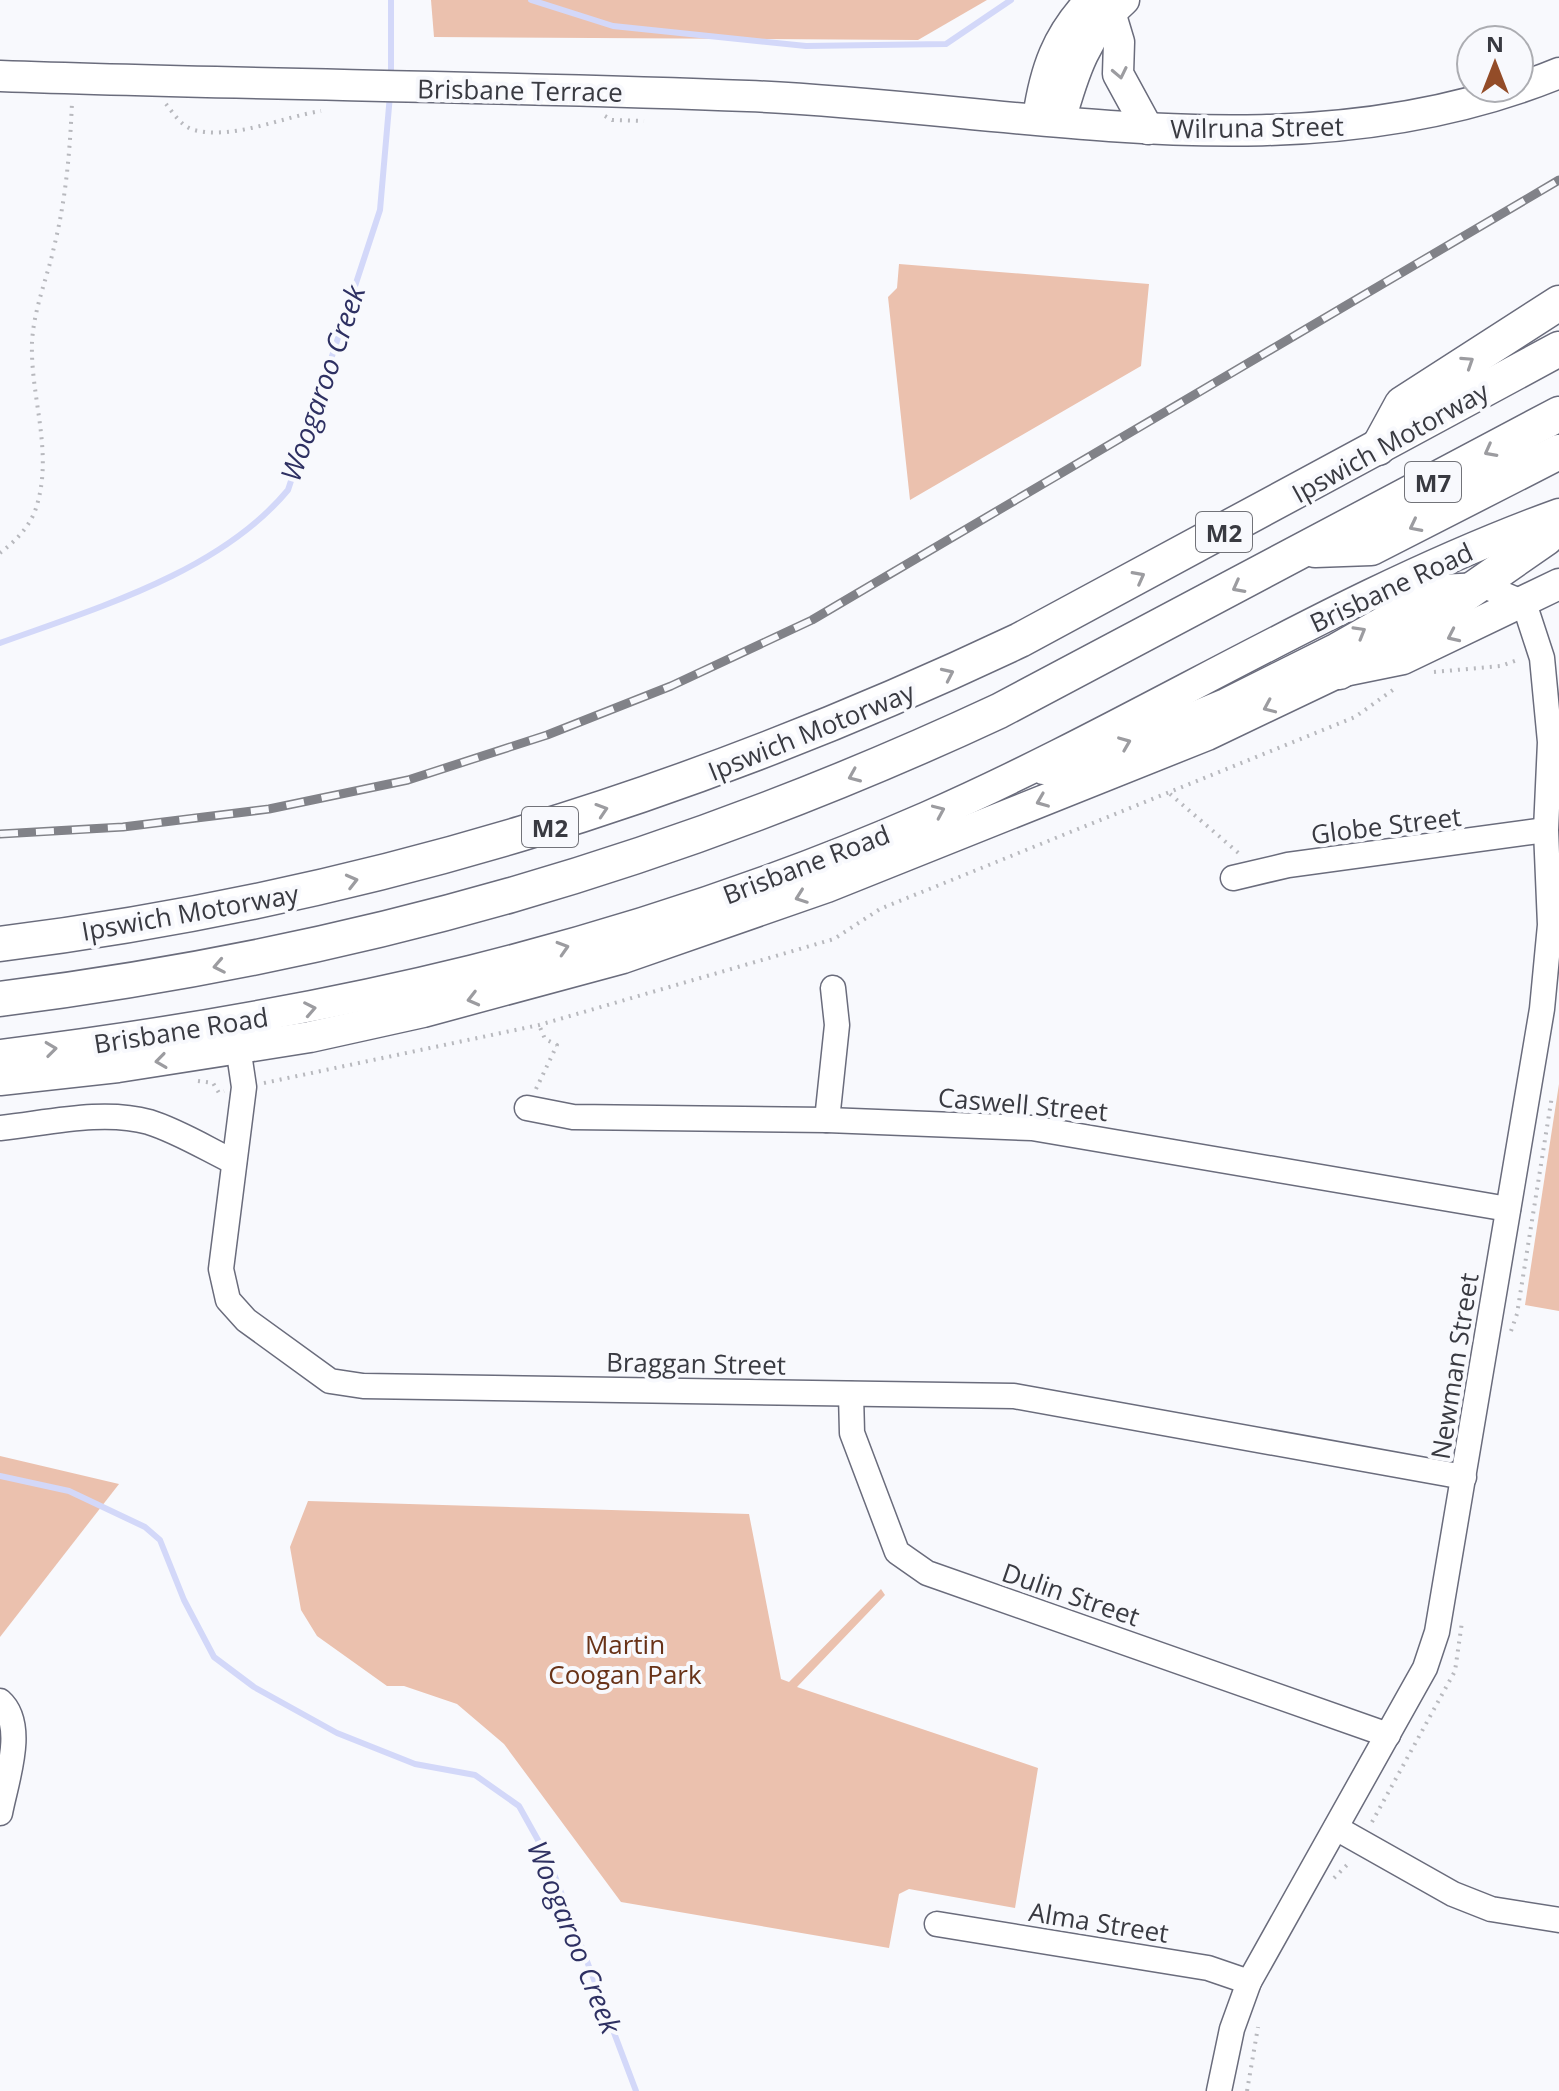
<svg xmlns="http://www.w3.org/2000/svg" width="1559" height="2091" font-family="'Open Sans',sans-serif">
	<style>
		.green { fill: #ebc1ae }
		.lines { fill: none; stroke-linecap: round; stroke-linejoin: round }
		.stream { stroke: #d3d8f9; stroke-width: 6 }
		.minor-casing { stroke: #6a6c7c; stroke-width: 27 }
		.major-casing { stroke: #6a6c7c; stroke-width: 33 }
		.highway-casing { stroke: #6a6c7c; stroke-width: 37 }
		.path { stroke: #b8b9be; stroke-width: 4; stroke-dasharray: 2 6; stroke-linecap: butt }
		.minor { stroke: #fff; stroke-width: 24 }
		.major { stroke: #fff; stroke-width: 30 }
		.highway { stroke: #fff; stroke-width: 34 }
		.rail-casing { stroke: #818288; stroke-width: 9 }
		.rail { stroke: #f8f9fd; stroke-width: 6; stroke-dasharray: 18; stroke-linecap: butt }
		.oneway { stroke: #9c9ca0 }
		.labels { text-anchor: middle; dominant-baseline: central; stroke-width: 8; stroke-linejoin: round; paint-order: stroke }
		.shield { fill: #f8f9fd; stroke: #727379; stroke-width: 2 }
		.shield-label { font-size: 24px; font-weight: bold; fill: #393a41 }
		.street-label { font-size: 26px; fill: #393a41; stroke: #f8f9fd }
		.park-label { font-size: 26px; fill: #683217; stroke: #f8f9fd }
		.water-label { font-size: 28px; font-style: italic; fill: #2e3062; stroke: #f8f9fd }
	</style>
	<rect width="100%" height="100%" fill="#f8f9fd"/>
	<!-- green -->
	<g class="green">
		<polygon points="431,0 987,0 918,40 434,37"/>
		<polygon points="899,264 1149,284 1141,366 910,500 888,297 897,288"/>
		<polygon points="1559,1084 1559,1311 1525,1305"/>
		<polygon points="0,1456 119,1484 0,1637"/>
		<polygon points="308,1501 749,1514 781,1679 789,1682 881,1589 885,1595 797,1687 1038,1768 1015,1908 909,1889 899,1894 889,1948 621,1902 504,1744 457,1704 404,1686 387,1686 317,1636 301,1610 290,1547"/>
	</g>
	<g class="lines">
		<!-- stream -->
		<g class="stream">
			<polyline points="531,0 613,26 806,46 946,44 1011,0"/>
			<polyline points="391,76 391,0"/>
			<path d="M0,643C97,608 220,572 288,490L380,210L390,95"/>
			<polyline points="0,1476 69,1491 145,1527 160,1540 184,1600 214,1657 254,1687 337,1733 415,1764 475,1775 519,1806 548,1858 636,2091"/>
		</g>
		<defs>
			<g id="minor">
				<polyline points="1043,772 1053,772 1225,701 1335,646 1439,587 1482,585 1524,603"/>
				<polyline points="1233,878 1288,865 1546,830"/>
				<polyline points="236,1033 244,1087 221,1269 228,1300 246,1320 330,1381 363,1386 1014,1396 1464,1477"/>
				<polyline points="527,1108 573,1117 827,1120 1032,1128 1508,1209"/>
				<polyline points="827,1120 837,1025 833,988"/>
				<path d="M0,1128C47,1123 103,1109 149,1122C178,1131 207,1149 234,1162"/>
				<polyline points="851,1394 852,1433 897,1552 927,1573 1388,1735"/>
				<path d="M0,1701C27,1725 6,1781 0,1813"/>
				<polyline points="1336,1828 1453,1894 1491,1909 1559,1920"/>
				<polyline points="937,1924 1208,1968 1249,1982"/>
				<polyline points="1219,2091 1232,2029 1249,1982 1425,1668 1437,1632 1542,1009 1550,925 1546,830 1550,742 1542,658 1524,603"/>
			</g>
			<g id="major">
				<polyline points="1110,12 1119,42 1118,74 1148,129"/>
				<path d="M0,76C249,85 499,86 748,96C1019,107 1299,180 1559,73"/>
				<path d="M1038,118C1045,70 1057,35 1091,0"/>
				<path d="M1060,121C1073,74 1086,32 1124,0"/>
				<path d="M0,1055C325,1015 625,949 927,817C1141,723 1338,594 1559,514"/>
				<polyline points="0,1080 118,1067 310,1037 423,1012 623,958 827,887 1207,735 1339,672 1403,659 1559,584"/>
			</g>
			<g id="highway">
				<polyline points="1378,448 1402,404 1559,303"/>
				<polyline points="1315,550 1371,548 1559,452"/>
				<polyline points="1339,672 1434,616 1546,538"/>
				<path d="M0,944C363,898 690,796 1020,640L1559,349"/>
				<path d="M0,999C356,954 673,863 999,711L1559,414"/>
			</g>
		</defs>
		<!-- minor casing -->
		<use href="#minor" class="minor-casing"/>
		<!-- major casing -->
		<use href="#major" class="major-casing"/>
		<!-- highway casing -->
		<use href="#highway" class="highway-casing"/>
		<!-- path -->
		<g class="path">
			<path d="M166,104C174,114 181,126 194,130C234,140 282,117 321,111"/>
			<polyline points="605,116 612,120 644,121"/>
			<path d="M0,553C14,542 28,529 35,511C55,455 30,398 32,342C34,308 47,279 54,247C66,199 70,151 72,102"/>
			<polyline points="1434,672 1501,666 1520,659"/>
			<polyline points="1170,794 1242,856"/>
			<polyline points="198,1081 213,1083 219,1093 224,1091"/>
			<polyline points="264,1083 539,1025 834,939 880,909 1355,717 1397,687"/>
			<polyline points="536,1089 557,1045 545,1039 539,1025"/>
			<polyline points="1511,1331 1517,1314 1552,1096"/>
			<polyline points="1372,1822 1455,1671 1462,1622"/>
			<polyline points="1334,1878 1350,1862"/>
			<polyline points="1247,2091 1258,2027"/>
		</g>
		<!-- minor -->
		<use href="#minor" class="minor"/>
		<!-- major -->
		<use href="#major" class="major"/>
		<!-- highway -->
		<use href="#highway" class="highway"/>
		<defs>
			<polyline id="rail" points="0,834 123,827 269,809 408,780 547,735 671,686 812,620 1559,180"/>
		</defs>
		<!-- rail casing -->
		<use href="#rail" class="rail-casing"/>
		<!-- rail -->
		<use href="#rail" class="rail"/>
	</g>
	<!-- one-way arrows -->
	<defs><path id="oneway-chevron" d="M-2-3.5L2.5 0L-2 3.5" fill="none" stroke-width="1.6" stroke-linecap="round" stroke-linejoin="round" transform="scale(2)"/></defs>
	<g class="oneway">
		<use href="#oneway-chevron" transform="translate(1120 73) rotate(78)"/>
		<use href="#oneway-chevron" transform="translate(1468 362) rotate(-33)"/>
		<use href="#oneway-chevron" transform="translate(1490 451) rotate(152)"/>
		<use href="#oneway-chevron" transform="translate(1415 526) rotate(153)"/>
		<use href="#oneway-chevron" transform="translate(1139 577) rotate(-28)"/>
		<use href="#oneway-chevron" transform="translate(1238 587) rotate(152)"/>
		<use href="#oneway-chevron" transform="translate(1360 632) rotate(-30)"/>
		<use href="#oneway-chevron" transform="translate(1453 636) rotate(155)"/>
		<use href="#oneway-chevron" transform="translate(948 674) rotate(-25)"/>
		<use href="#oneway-chevron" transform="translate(1269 707) rotate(156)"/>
		<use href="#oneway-chevron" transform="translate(1125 743) rotate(-22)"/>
		<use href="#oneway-chevron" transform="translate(854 776) rotate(157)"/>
		<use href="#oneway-chevron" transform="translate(1042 801) rotate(158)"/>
		<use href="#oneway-chevron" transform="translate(602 810) rotate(-18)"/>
		<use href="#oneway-chevron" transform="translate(939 811) rotate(-24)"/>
		<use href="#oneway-chevron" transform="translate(352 881) rotate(-14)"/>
		<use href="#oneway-chevron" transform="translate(801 897) rotate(160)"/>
		<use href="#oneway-chevron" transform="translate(563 948) rotate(-17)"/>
		<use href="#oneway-chevron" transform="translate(219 966) rotate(169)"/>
		<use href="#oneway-chevron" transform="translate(473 999) rotate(166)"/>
		<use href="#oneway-chevron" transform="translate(310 1009) rotate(-11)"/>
		<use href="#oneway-chevron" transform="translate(51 1049) rotate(-7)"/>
		<use href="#oneway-chevron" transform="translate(161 1061) rotate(172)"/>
	</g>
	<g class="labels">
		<!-- shield labels -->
		<g class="shield">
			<rect x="1405" y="462" width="56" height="40" rx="6"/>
			<rect x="1196" y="512" width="56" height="40" rx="6"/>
			<rect x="522" y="807" width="56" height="40" rx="6"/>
		</g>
		<g class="shield-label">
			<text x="1433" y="482">M7</text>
			<text x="1224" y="532">M2</text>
			<text x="550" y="827">M2</text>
		</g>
		<!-- street labels -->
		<g class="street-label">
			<text transform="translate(520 90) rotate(1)">Brisbane Terrace</text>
			<text transform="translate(1257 127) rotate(-1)">Wilruna Street</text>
			<text transform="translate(1390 442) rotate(-29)">Ipswich Motorway</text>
			<text transform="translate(1391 587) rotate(-25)">Brisbane Road</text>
			<text transform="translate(811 731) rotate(-22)">Ipswich Motorway</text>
			<text transform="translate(1386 825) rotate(-7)">Globe Street</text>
			<text transform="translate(806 864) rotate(-21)">Brisbane Road</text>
			<text transform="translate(190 912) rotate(-10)">Ipswich Motorway</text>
			<text transform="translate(181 1030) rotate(-9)">Brisbane Road</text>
			<text transform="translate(1023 1104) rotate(5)">Caswell Street</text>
			<text transform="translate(696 1363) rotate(1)">Braggan Street</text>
			<text transform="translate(1454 1366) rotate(-81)">Newman Street</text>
			<text transform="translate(1071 1594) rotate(19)">Dulin Street</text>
			<text transform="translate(1099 1922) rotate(9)">Alma Street</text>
		</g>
		<!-- park labels -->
		<g class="park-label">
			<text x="625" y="1644">Martin<tspan x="625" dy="30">Coogan Park</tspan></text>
		</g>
		<!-- water labels -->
		<g class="water-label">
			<text transform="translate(322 383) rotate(-71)">Woogaroo Creek</text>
			<text transform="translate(575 1937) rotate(68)">Woogaroo Creek</text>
		</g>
	</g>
	<!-- north arrow -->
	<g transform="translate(1495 64)"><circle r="38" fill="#f8f9fd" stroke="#acadb2" stroke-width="2"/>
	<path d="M0-6L14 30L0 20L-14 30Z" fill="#934c28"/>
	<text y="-12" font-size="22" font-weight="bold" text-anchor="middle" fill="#393a41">N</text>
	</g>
</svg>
